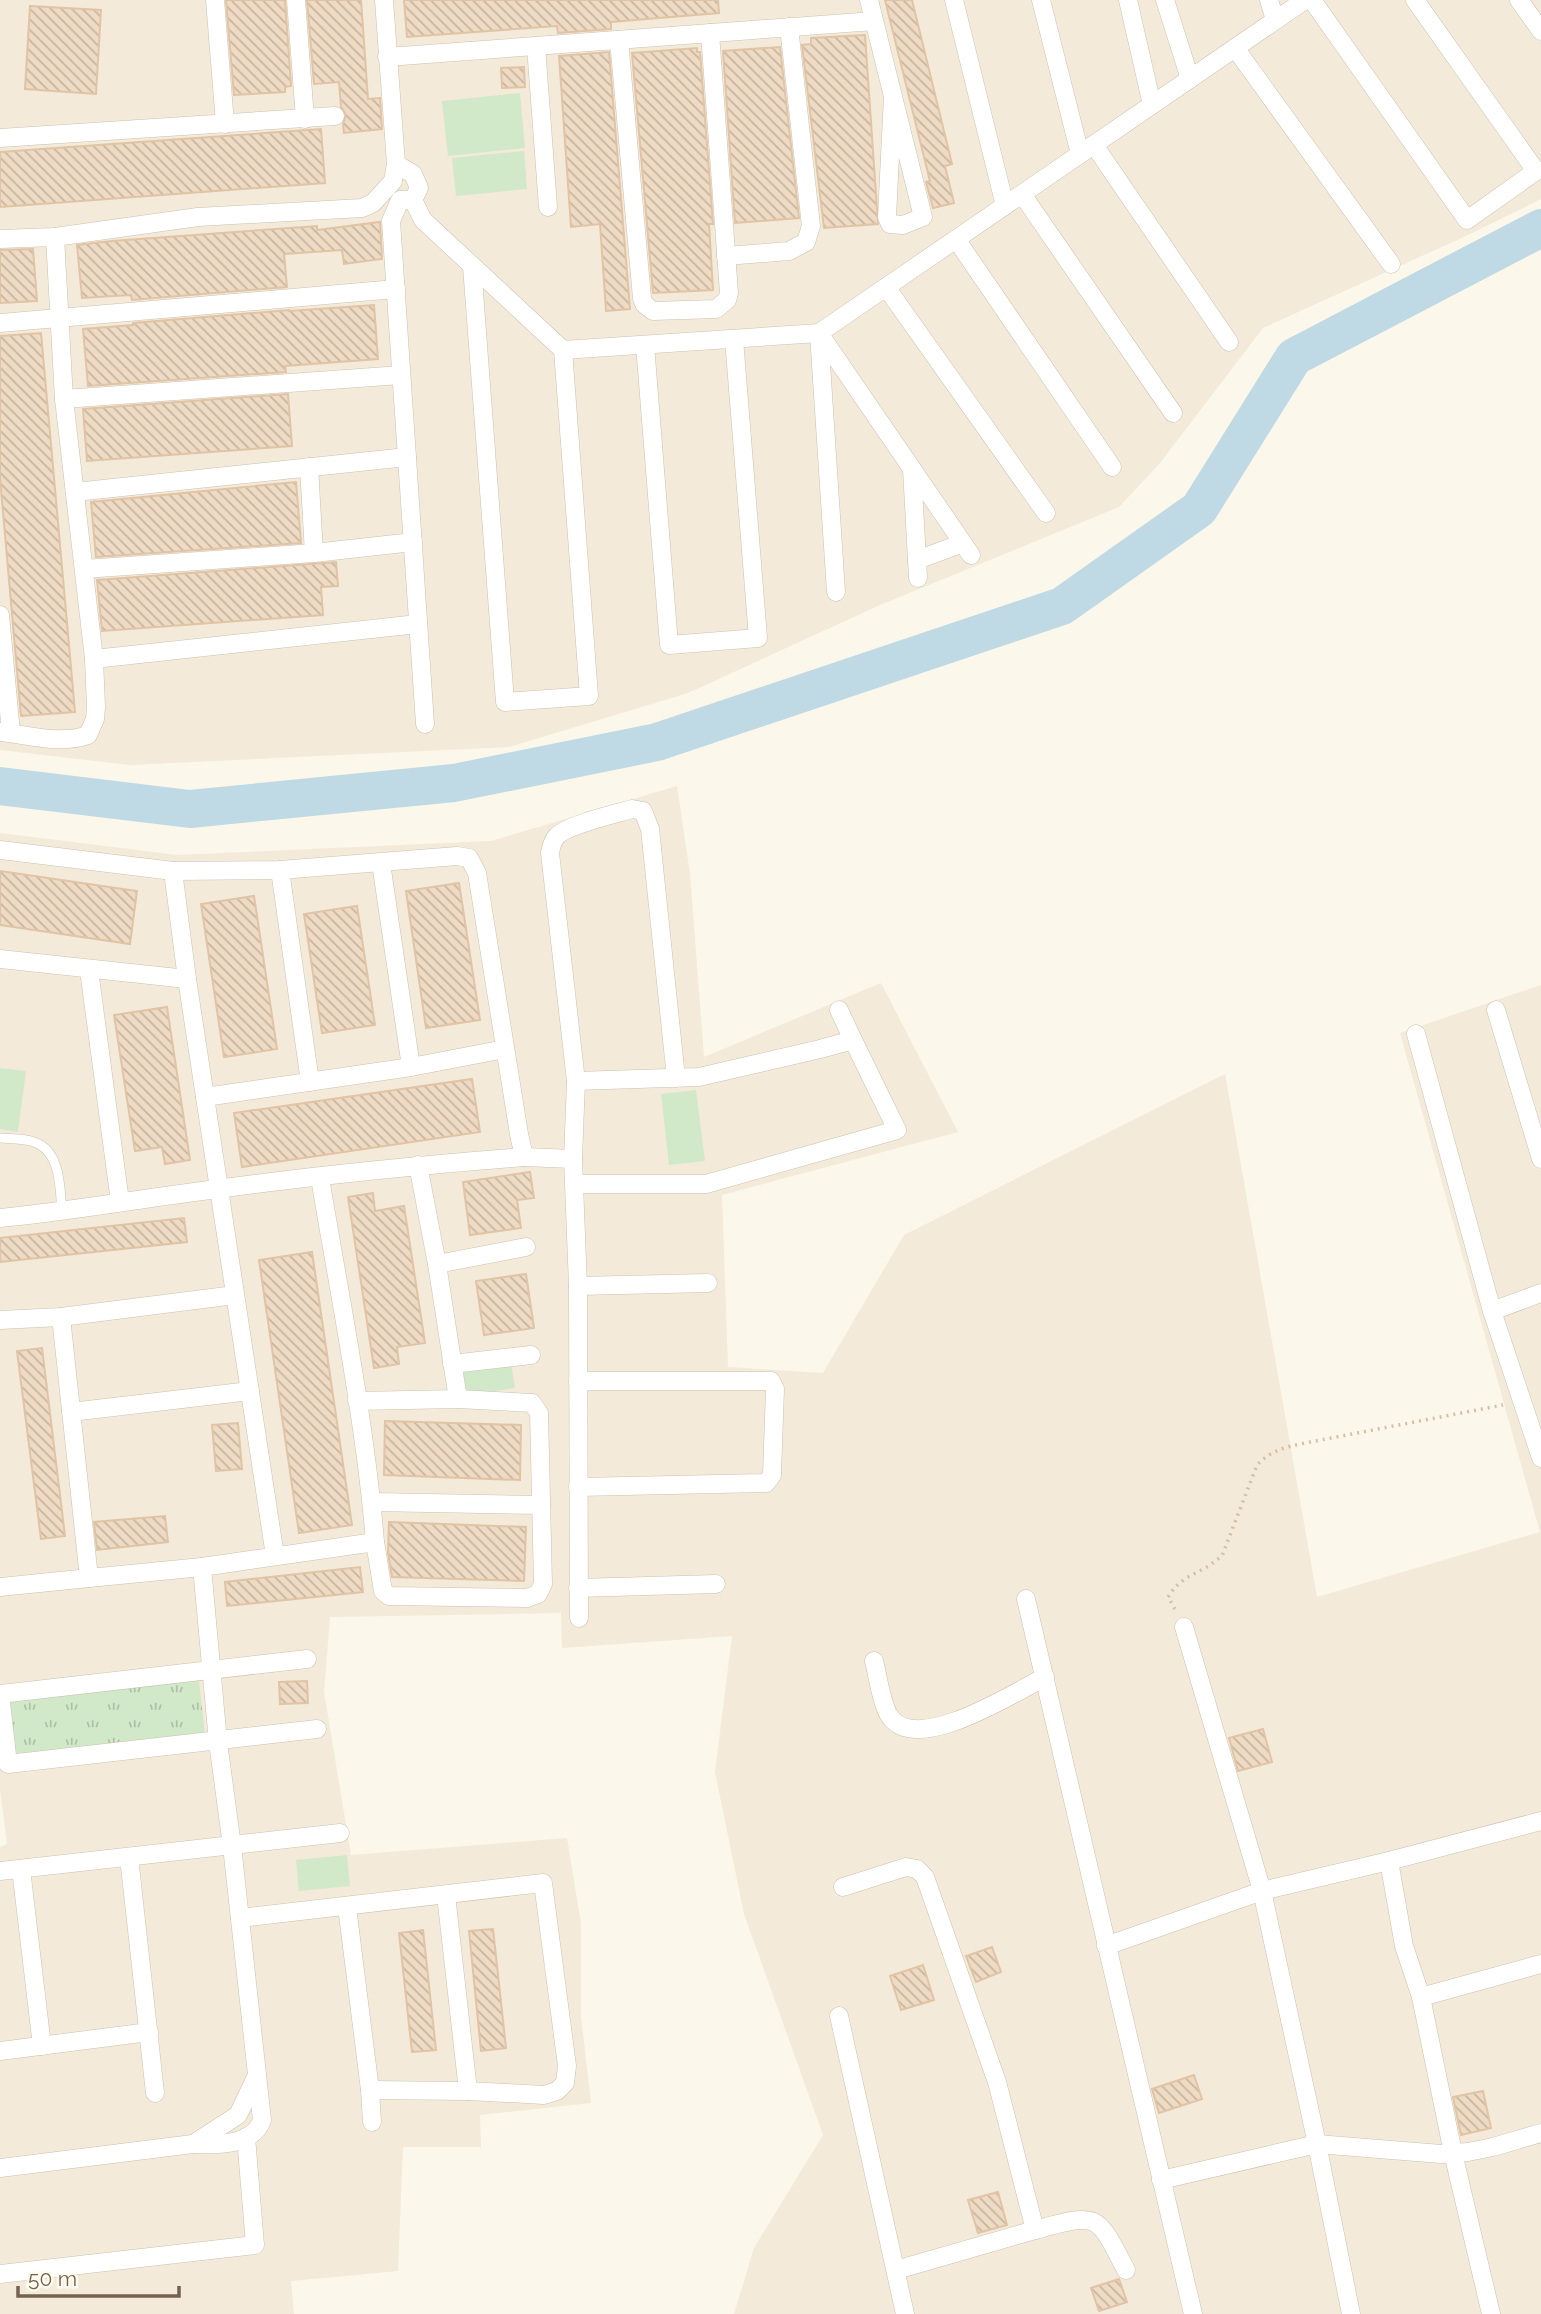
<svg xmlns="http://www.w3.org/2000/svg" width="1541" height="2314" font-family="Raleway,sans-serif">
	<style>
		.residential { fill: #f3ead9 }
		.grass { fill: url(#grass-tufts) }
		.pitch { fill: #d1e9c9 }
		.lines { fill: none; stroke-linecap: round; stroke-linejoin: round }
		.river { stroke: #bfdae4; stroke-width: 38 }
		.building { fill: url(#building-back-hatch); stroke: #e1c4a5; stroke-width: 2 }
		.lane-casing { stroke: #cdc1b0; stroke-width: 10 }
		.street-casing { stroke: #cdc1b0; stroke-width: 19 }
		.path { stroke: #d5bfa6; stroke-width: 3.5; stroke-dasharray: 2 5; stroke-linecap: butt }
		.lane { stroke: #fff; stroke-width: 9 }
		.street { stroke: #fff; stroke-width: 18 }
	</style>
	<defs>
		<pattern id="grass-tufts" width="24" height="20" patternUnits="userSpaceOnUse" patternTransform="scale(1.75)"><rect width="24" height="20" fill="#d1e9c9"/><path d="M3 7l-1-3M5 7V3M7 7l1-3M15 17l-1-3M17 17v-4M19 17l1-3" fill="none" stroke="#aec0a5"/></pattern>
		<pattern id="building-back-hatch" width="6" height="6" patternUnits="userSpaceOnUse" patternTransform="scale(1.75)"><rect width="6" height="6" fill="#efdbc3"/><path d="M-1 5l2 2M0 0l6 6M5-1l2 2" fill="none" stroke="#c6b5a1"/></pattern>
	</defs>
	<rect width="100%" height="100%" fill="#fbf7ea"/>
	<!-- residential -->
	<g class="residential">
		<polygon points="0,0 1541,0 1541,199 1466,236 1263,328 1160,463 1119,507 880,605 688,693 509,747 130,765 0,750"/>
		<polygon points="677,786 690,874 704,1057 881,983 958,1132 722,1195 728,1367 823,1373 904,1235 1225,1074 1317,1597 1540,1532 1400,1033 1541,985 1541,2314 734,2314 754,2248 823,2135 744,1914 715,1772 732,1636 562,1648 561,1613 330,1617 324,1692 351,1855 567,1838 581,1924 581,2017 591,2103 480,2115 481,2147 403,2147 398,2271 291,2281 294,2314 0,2314 0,1847 7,1844 0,1789 0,833 178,855 491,841"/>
	</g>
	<!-- grass -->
	<polygon class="grass" points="199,1681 205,1735 14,1755 8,1701"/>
	<!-- pitch -->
	<g class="pitch">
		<polygon points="520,93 525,148 448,156 442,101"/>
		<polygon points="524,151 527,189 456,196 452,158"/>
		<polygon points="0,1068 26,1071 18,1132 0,1129"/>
		<polygon points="696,1090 705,1161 669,1165 661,1094"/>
		<polygon points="511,1364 515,1388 467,1395 463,1372"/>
		<polygon points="347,1855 350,1886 299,1891 296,1860"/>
	</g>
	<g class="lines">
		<!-- river -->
		<polyline class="river" points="0,786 190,809 454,783 657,742 1062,606 1199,509 1294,357 1541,228"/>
	</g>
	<!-- building -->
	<g class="building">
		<polygon points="226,0 285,0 291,86 285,87 285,92 234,95"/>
		<polygon points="307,0 361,0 368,99 380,98 382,129 344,133 343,124 346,115 341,107 339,82 314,84"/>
		<polygon points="404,0 718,0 719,13 611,22 611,29 558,33 557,26 407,37"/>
		<polygon points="885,0 912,0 952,164 945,166 954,203 933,208 926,182 930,181"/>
		<polygon points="30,6 101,10 96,94 25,89"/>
		<polygon points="865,35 878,224 824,228 802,45 811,44 811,38"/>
		<polygon points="780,47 799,218 735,223 723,51"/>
		<polygon points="697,48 697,52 700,52 713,224 709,224 713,290 653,293 632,53"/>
		<polygon points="609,52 630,309 606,311 600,224 571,227 559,56"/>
		<polygon points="524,67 525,87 502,88 501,68"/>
		<polygon points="321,129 325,183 0,207 0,152"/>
		<polygon points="380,222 382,259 344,264 342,250 284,254 287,287 132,300 131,295 82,298 77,245 112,241 317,226 317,230"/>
		<polygon points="33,249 37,301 0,303 0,250"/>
		<polygon points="374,305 378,359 285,366 286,372 88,386 83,329 133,325 133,323 289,310 289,311"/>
		<polygon points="41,333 75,712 21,716 0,478 0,336"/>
		<polygon points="288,394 292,446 87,461 83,409"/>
		<polygon points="296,482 301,543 96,557 91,502"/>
		<polygon points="336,562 338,586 321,587 323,615 102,631 97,580"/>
		<polygon points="0,871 137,891 130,944 0,925"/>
		<polygon points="459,883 480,1020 426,1028 406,891"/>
		<polygon points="254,896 277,1049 224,1057 201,904"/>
		<polygon points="357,906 375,1025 322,1033 304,914"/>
		<polygon points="167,1007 190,1160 165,1164 162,1147 135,1151 114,1015"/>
		<polygon points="472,1079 480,1132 242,1167 234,1113"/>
		<polygon points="530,1172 534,1198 517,1200 521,1228 470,1235 463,1182"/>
		<polygon points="373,1193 375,1211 404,1206 425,1343 397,1347 399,1364 374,1368 348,1197"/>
		<polygon points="184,1218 187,1242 0,1262 0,1238"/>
		<polygon points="312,1252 352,1525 299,1533 259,1260"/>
		<polygon points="526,1274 534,1328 484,1335 476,1281"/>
		<polygon points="42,1348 65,1536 41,1539 17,1351"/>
		<polygon points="385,1421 521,1425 520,1480 384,1475"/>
		<polygon points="238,1423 242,1469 216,1471 212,1425"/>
		<polygon points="165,1516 168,1542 97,1550 94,1522"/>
		<polygon points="389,1522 526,1527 524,1581 392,1577 388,1553"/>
		<polygon points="360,1567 363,1592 227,1606 225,1582"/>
		<polygon points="307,1681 308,1703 280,1704 279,1682"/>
		<polygon points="1263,1729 1272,1762 1238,1771 1229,1738"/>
		<polygon points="493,1929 506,2048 481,2051 469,1931"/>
		<polygon points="423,1930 436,2050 412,2052 399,1933"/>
		<polygon points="992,1947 1001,1972 976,1982 966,1956"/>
		<polygon points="923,1965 934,2000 901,2010 890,1976"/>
		<polygon points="1194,2075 1202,2099 1159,2113 1152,2089"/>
		<polygon points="1483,2091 1491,2128 1461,2135 1453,2097"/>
		<polygon points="998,2192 1007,2225 978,2233 968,2200"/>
		<polygon points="1119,2279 1127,2302 1099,2311 1091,2288"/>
	</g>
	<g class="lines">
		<defs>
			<path id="lane" d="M0,1138C12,1139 28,1138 39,1144C61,1156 60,1190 62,1212"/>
			<g id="street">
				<polyline points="215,0 225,124"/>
				<polyline points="296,0 305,119"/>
				<polyline points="869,0 923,217 903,225 890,224 887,217 893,96"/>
				<polyline points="954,0 1005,206"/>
				<polyline points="1041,0 1080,154"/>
				<polyline points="1128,0 1152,105"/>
				<polyline points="1165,0 1190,79"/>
				<polyline points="1269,0 1275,20"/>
				<polyline points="1312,0 1467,220 1536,171 1415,0"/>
				<polyline points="1519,0 1541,31"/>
				<polyline points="619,40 642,298 644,304 653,311 716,309 727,300 729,293 710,33"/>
				<polyline points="536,46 548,207"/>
				<polyline points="1235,48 1391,264"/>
				<polyline points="387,57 874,21"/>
				<polyline points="0,138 335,116"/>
				<polyline points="1094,145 1229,342"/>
				<polyline points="396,164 413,174 419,188 413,200 401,200"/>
				<polyline points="1022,194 1173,413"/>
				<polyline points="400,200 391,221 425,724"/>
				<polyline points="413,200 423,220 563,350 819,333 1305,0"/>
				<polyline points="0,239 55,237 198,217 362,208 373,203 393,181 396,164 384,0"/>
				<polyline points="956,239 1112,467"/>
				<polyline points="726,256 789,251 806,242 811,226 789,27"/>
				<polyline points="472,266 505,702 589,696 563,350"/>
				<polyline points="886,287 1046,513"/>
				<polyline points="0,323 396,289"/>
				<polyline points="819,333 971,555"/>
				<polyline points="819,334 836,592"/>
				<polyline points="645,345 669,645 758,638 734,339"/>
				<polyline points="64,399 401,375"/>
				<polyline points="309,467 314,553"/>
				<polyline points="912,469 918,578"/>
				<polyline points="75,492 407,457"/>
				<polyline points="917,560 963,543"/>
				<polyline points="84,569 314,553 413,542"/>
				<polyline points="0,615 11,733"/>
				<polyline points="94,659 418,624"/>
				<path d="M0,732C30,735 59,745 88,735L95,719L96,707L94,659L64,399L55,237"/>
				<path d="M0,850L173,871L280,870L457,856L469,858L477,873L519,1134L524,1157C421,1165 319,1175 217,1189C144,1198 73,1211 0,1218"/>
				<polyline points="381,863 411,1067"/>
				<polyline points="280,870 310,1082"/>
				<polyline points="173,871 187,979 275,1556"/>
				<polyline points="0,959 187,979"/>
				<polyline points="89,970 120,1202"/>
				<polyline points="839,1010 853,1040"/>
				<polyline points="1496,1010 1541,1159"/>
				<polyline points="1416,1034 1492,1311 1541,1293"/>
				<path d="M576,1081L550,853C551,847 552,842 556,837C566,825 615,814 632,809L643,811L650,829L676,1078"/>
				<polyline points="205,1097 411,1067 505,1049"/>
				<polyline points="524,1157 573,1159 578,1286 579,1618"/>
				<polyline points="573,1159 576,1081 699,1077 820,1049 853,1040 897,1130 706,1184 575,1184"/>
				<polyline points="418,1165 437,1264 458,1399"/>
				<path d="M320,1178C340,1298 365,1420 375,1542"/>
				<polyline points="437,1264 526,1247"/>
				<polyline points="578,1286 708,1283"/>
				<polyline points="1492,1311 1541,1458"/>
				<polyline points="61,1317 89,1578 202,1567"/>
				<polyline points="0,1320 61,1317 235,1295"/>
				<polyline points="452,1364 531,1355"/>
				<polyline points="578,1381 771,1381 775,1389 772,1475 766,1483 578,1487"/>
				<polyline points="71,1412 250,1391"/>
				<polyline points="372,1502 541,1505"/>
				<polyline points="0,1587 89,1578"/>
				<polyline points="578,1588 716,1584"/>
				<polyline points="1026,1599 1193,2314"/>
				<polyline points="1184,1627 1262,1891 1317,2144 1351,2314"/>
				<polyline points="307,1659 0,1694 8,1764 317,1729"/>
				<path d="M874,1661C878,1676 882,1708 891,1718C919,1754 1015,1692 1045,1677"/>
				<polyline points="129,1857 155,2093"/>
				<polyline points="1389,1861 1404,1946 1421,1997 1453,2153 1491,2314"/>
				<polyline points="21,1869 42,2046"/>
				<polyline points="0,1871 340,1833"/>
				<polyline points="843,1887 906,1867 917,1869 925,1877 997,2082 1035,2230 896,2270"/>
				<polyline points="446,1895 468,2091"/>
				<polyline points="347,1907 370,2090 372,2122"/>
				<polyline points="240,1918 543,1883 567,2066 565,2083 557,2091 544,2095 468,2091 370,2090"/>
				<polyline points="1106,1946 1262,1891 1389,1861 1541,1821"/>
				<polyline points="1421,1997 1541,1964"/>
				<polyline points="839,2016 905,2314"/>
				<polyline points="0,2051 149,2032"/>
				<polyline points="193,2144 238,2115 257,2075"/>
				<path d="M0,2168L193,2144C216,2145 253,2146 262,2120L232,1846L218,1742L202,1567L375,1542L383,1591L389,1596L527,1598L538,1594L543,1584L539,1413L532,1403L458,1399L357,1401"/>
				<polyline points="1161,2180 1317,2144 1441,2154 1468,2152 1493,2147 1541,2133"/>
				<path d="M1035,2230C1099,2213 1096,2212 1126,2270"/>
				<polyline points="0,2274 255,2245 246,2137"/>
			</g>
		</defs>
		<!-- lane casing -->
		<use href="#lane" class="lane-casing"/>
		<!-- street casing -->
		<use href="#street" class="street-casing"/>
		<!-- path -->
		<path class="path" d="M1175,1609L1168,1597L1175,1587L1186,1578L1209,1566L1222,1556L1257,1465C1271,1450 1286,1447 1305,1443L1503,1405"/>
		<!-- lane -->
		<use href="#lane" class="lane"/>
		<!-- street -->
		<use href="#street" class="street"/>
	</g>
	<!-- scale -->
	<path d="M18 2286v10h161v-10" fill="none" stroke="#75624e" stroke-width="3.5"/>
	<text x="28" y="2286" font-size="21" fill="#75624e" stroke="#fefbf0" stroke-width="5" paint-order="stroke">50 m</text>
</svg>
